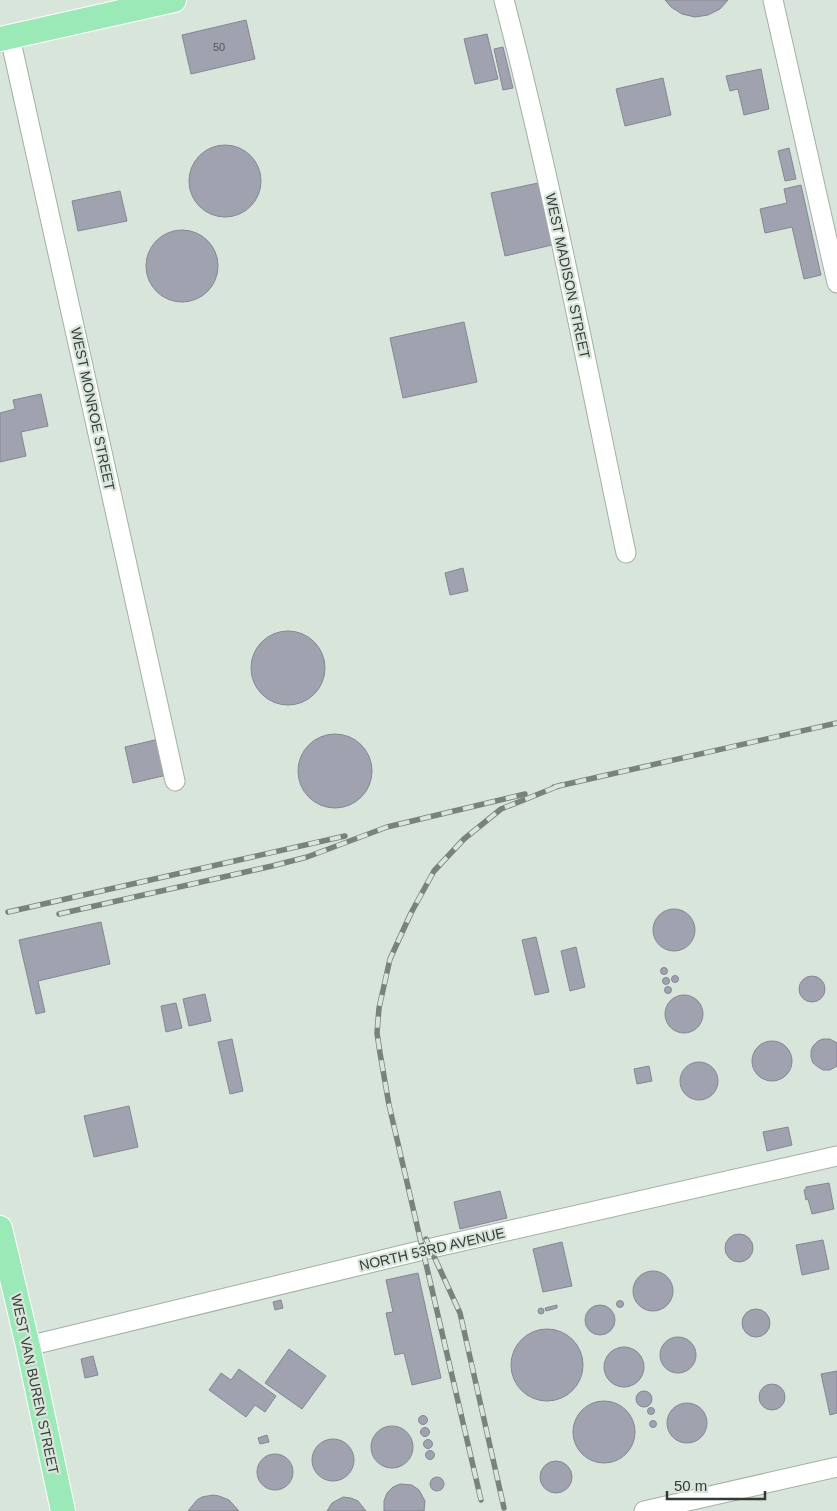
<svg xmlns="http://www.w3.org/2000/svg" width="837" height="1511" font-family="Helvetica,sans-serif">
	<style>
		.building { fill: #a1a2af; stroke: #858693 }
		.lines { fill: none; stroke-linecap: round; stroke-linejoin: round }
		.minor-casing { stroke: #a3b0a6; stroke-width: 21 }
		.major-casing { stroke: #fff; stroke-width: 26 }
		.minor { stroke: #fff; stroke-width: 19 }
		.major { stroke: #9ae9b7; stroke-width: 24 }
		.rail-casing { stroke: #7a827c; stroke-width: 5.5 }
		.rail { stroke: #d8e5db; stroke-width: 4; stroke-dasharray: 11; stroke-linecap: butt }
		.labels { text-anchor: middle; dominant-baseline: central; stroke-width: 4.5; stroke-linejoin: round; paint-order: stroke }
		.number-label { font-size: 11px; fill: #505454 }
		.street-label { font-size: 14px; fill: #353a36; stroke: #d8e5db }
	</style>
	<rect width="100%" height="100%" fill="#d8e5db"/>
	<!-- building -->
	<g class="building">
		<polygon points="665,0 728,0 720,9 708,15 695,17 682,14 671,7"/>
		<polygon points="246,20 255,59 191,74 182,35"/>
		<polygon points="487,34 498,79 475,84 464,39"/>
		<polygon points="503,47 513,88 503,90 494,49"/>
		<polygon points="761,69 769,109 744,115 738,89 730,91 726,76"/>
		<polygon points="663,78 671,115 625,126 616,89"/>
		<circle cx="225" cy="181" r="36"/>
		<polygon points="789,148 796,179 785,181 778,151"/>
		<polygon points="538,183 552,245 505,256 491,193"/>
		<polygon points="801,185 821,275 804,279 792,227 765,233 760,209 787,203 784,189"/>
		<polygon points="120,191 127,221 78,231 72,201"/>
		<circle cx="182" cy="266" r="36"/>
		<polygon points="464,322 477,382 403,398 390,338"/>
		<polygon points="41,394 48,426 21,432 26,456 0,462 0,413 15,409 13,400"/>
		<polygon points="463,568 468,591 450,595 445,573"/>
		<circle cx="288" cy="668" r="37"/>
		<circle cx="335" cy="771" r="37"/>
		<polygon points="159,739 167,775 133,783 125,747"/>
		<circle cx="674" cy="930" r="21"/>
		<polygon points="101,922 110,964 38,981 45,1012 36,1014 19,940"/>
		<polygon points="536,937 549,992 535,995 522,940"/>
		<polygon points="576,947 585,987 570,991 561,951"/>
		<circle cx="664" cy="971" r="3.5"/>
		<circle cx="675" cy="979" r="3.5"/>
		<circle cx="812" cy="989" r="13"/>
		<circle cx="666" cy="981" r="3.5"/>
		<circle cx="668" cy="990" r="3.5"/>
		<polygon points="205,994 211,1021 189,1026 183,999"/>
		<circle cx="684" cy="1014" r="19"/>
		<polygon points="176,1003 182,1028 166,1032 161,1006"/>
		<polygon points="232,1039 243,1091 230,1094 218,1042"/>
		<polygon points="823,1039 830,1039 837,1043 837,1066 830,1070 823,1070 818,1067 813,1063 811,1057 811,1051 813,1046 818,1041"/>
		<circle cx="772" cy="1061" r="20"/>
		<circle cx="699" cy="1081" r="19"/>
		<polygon points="649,1066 652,1081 637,1084 634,1069"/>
		<polygon points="129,1106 138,1147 94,1157 84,1116"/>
		<polygon points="788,1127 792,1145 767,1151 763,1132"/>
		<polygon points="829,1183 834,1209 812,1214 808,1199 806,1200 804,1190 806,1189 806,1187"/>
		<polygon points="500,1191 507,1218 460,1229 454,1202"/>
		<circle cx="739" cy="1248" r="14"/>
		<polygon points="823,1240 829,1269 802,1275 796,1245"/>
		<polygon points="562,1242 572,1286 543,1292 533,1249"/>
		<circle cx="653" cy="1291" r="20"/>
		<polygon points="418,1273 441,1378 412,1385 404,1353 395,1355 386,1313 393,1312 386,1280"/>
		<polygon points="281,1300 283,1308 275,1310 273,1302"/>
		<circle cx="620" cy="1304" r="3.5"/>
		<circle cx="600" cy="1320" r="15"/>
		<polygon points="557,1305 557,1308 546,1311 545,1308"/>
		<circle cx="541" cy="1311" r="3"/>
		<circle cx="756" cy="1323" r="14"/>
		<circle cx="547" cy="1365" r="36"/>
		<circle cx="678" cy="1355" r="18"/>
		<circle cx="624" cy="1367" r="20"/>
		<polygon points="289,1349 326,1376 302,1409 265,1383"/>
		<polygon points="93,1356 98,1375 85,1378 81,1359"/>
		<polygon points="239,1369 276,1396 265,1412 255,1405 246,1417 209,1390 221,1373 231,1380"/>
		<polygon points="837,1371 837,1413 830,1415 821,1374"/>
		<circle cx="772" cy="1397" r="13"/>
		<circle cx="644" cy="1399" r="8"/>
		<circle cx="604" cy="1432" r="31"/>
		<circle cx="687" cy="1423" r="20"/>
		<circle cx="651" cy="1411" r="3.5"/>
		<circle cx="423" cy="1420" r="4.5"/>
		<circle cx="653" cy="1424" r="3.5"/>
		<circle cx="392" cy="1447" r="21"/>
		<circle cx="425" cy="1432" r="4.5"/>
		<polygon points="267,1435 269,1442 260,1444 258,1438"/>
		<circle cx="333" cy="1460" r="21"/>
		<circle cx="428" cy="1444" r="4.5"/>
		<circle cx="430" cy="1455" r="4.5"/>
		<circle cx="275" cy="1472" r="18"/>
		<circle cx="556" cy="1477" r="16"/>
		<circle cx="437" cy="1484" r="7"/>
		<polygon points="400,1484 412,1485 419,1490 425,1501 424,1511 384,1511 384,1501 387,1493 393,1487"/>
		<polygon points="213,1495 219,1496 229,1500 239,1511 188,1511 197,1500 202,1497"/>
		<polygon points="343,1497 351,1498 358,1501 366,1511 327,1511 332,1503"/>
	</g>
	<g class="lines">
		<defs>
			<g id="minor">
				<path d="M504,0C552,183 587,368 626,553"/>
				<polyline points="773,0 837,283"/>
				<polyline points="10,37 175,781"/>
				<polyline points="28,1346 423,1250 837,1156"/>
				<polyline points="644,1511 837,1467"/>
			</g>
			<g id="major">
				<polyline points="0,39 174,0"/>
				<polyline points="0,1228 28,1346 63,1511"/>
			</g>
		</defs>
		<!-- minor casing -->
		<use href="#minor" class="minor-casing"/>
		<!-- major casing -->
		<use href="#major" class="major-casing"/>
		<!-- minor -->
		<use href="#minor" class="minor"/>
		<!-- major -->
		<use href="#major" class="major"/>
		<defs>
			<g id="rail">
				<polyline points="554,787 837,723"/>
				<polyline points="8,912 345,836"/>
				<polyline points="59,914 272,866 307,857 387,827 525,794"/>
				<polyline points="426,1239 460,1313 504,1508"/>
				<polyline points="481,1500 389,1105 380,1053 377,1033 379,1008 390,959 411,913 434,871 464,839 501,809 561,785"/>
			</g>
		</defs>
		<!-- rail casing -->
		<use href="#rail" class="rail-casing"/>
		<!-- rail -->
		<use href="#rail" class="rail"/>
	</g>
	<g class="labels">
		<!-- number labels -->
		<g class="number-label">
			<text x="219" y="47">50</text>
		</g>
		<!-- street labels -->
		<g class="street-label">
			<text transform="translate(568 276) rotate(78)">WEST MADISON STREET</text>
			<text transform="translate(93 409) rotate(78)">WEST MONROE STREET</text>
			<text transform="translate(432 1249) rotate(-13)">NORTH 53RD AVENUE</text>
			<text transform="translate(35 1384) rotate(78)">WEST VAN BUREN STREET</text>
		</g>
	</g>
	<!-- scale -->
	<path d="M667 1491v8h98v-8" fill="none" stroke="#353a36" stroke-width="2.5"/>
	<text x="674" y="1491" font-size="15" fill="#353a36" stroke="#d8e5db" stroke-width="4" paint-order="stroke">50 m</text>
</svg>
